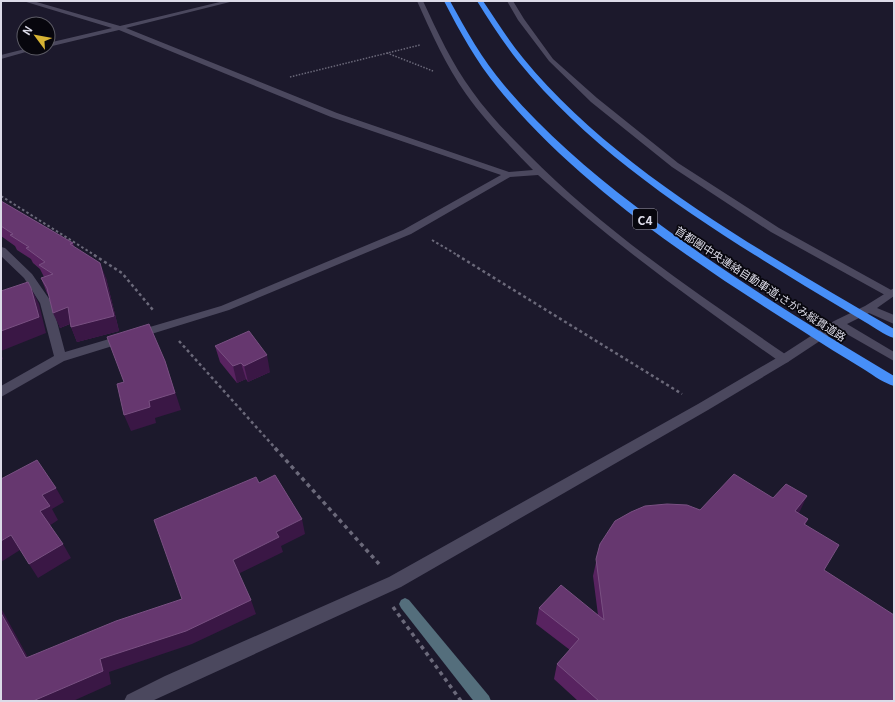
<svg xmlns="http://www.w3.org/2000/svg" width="895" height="702" font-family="Georgia,'Noto Sans JP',serif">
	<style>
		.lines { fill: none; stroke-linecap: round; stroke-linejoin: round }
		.stream { fill: #546e7c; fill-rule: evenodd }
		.path-far3 { stroke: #6b697a; stroke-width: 1.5; stroke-dasharray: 1.5 1.5; stroke-linecap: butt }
		.path-far2 { stroke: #6b697a; stroke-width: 2; stroke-dasharray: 2.5 2.5; stroke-linecap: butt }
		.path-far1 { stroke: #6b697a; stroke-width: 2.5; stroke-dasharray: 3 3; stroke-linecap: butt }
		.path { stroke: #6b697a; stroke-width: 3.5; stroke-dasharray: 4 4; stroke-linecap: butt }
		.minor { fill: #4b485e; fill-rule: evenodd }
		.tertiary { fill: #4b485e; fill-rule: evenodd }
		.motorway { fill: #478ff8; fill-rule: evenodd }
		.wall { fill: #582360 }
		.shaded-wall { fill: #3a1745 }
		.building { fill: #66376f; stroke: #795082 }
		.labels { text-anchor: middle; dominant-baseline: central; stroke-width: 3.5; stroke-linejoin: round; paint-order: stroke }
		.far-street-label { font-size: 11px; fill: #dcdbe8; stroke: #07060d }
		.shield { fill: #07060d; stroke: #9c9ba6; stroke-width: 1 }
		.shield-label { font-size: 12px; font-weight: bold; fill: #dcdbe8 }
	</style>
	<rect width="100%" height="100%" fill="#1c192c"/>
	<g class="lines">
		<!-- stream -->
		<polygon class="stream" points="405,598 409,600 489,696 491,701 474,701 472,699 401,608 399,604 401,600"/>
		<!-- path-far3 -->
		<g class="path-far3">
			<polyline points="387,53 433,71"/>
			<polyline points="290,77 420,45"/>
		</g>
		<!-- path-far2 -->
		<g class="path-far2">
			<polyline points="1,196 96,256"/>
			<polyline points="432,240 459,256"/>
		</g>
		<!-- path-far1 -->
		<g class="path-far1">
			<polyline points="94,255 122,273 153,310"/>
			<polyline points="457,255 682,394"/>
			<polyline points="179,341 276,449"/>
		</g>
		<!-- path -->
		<g class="path">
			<polyline points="275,448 379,564"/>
			<polyline points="393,607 461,701"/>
		</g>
		<!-- minor -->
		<g class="minor">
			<path d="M23,1H33L120,26L224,1H234L126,28L337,113L509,172L533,170C510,146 485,121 466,94C446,66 431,32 417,1H423C437,31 452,64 472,91C488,114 509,135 528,154C606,233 698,294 788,356L790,359L788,362L784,363L780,362C696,303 614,244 538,175L510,177L411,234L229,310L64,361L1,397V386L54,356L40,303L24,278L1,256V247L5,248L32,274L52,303L65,352L221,306L403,230L501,175L331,117L119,30L48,47V43L112,28Z"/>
			<polygon points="507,1 513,1 524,19 553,59 597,98 678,163 779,228 893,291 893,295 885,295 771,232 672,167 591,102 549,61 518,20"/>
			<polygon points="29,48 40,48 1,59 1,55"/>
		</g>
		<!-- tertiary -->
		<polygon class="tertiary" points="894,288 894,296 877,308 894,315 894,324 869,313 847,324 894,352 894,361 838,329 788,362 708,410 401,587 152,701 124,701 127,695 165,676 389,577 698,404 780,356 834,321 865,306"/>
		<!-- motorway -->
		<g class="motorway">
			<path d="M444,1H450C466,30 482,59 504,85C542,130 587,169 634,205C717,269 805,323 894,376V386C884,383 874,376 865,370C844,357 822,344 801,330C696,264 577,185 498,88C476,61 460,32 444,1Z"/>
			<path d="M477,1H483C496,20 508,40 523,58C616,172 768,255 894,329V338C884,335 874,327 865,322C845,310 825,298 805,286C702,223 595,156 518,61C503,42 490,22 477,1Z"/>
		</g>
	</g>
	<!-- wall -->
	<g class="wall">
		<polygon points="1,201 73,243 74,247 106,278 119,331 77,342 70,324 60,328 49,296 47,293 41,278 44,277 40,269 33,263 31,259 17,250 15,246 1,236"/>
		<polygon points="215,346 270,372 248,382 246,379 237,383 220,362"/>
		<polygon points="773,498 808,519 805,525 824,570 894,701 578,701 554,679 557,664 570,650 536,624 539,608 598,615 593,576 600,544 700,510"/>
	</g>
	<!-- shaded-wall -->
	<g class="shaded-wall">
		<polygon points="100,263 106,278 119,331 77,342 71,327"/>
		<polygon points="31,288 39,304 46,333 1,351 1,331"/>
		<polygon points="68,307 74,322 60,328 53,313"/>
		<polygon points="1,354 3,359 1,360"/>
		<polygon points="267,355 270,372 248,382 244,366"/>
		<polygon points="165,361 181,410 155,418 156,423 131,431 124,415 149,401"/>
		<polygon points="241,363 246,379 237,383 233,366"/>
		<polygon points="56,488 64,502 52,509 58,520 49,526 40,511 42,495"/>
		<polygon points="807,496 799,513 787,528 795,511"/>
		<polygon points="302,519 305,534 281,546 283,552 238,574 233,560 276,532"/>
		<polygon points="11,535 20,550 1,562 1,541"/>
		<polygon points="63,544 71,558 38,578 29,564"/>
		<polygon points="251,600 256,614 192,644 109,672 111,684 73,701 33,701 100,659"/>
		<polygon points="1,608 36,672 26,658 1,613"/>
	</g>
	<!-- building -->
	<g class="building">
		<polygon points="1,201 73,243 70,244 100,263 114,316 71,327 68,307 53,313 47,288 41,278 53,274 39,265 45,262 26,248 29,247 10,235 13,234 1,226"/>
		<polygon points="28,282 31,288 39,317 1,331 1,291"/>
		<polygon points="149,324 165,361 175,393 149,401 150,407 124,415 117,384 124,382 107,337"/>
		<polygon points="249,331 267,355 244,366 241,363 233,366 215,346"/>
		<polygon points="37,460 56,488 42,495 50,506 40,511 63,544 29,564 11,535 1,541 1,479"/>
		<polygon points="734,474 773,498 786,484 807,496 795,511 808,519 804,524 839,545 824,570 894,615 894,701 599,701 557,664 579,639 539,608 561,585 604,620 596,559 600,544 615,521 631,512 645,506 667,504 687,505 700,510"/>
		<polygon points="275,475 302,519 276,532 279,537 233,560 251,600 186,631 100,659 103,671 33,701 1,701 1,613 26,658 116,621 182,599 154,520 256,477 259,483"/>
	</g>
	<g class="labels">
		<!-- far-street labels -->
		<g class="far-street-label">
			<text transform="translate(761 283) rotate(33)">首都圏中央連絡自動車道;さがみ縦貫道路</text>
		</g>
		<!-- shield labels -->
		<rect class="shield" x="633" y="209" width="24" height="20" rx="3"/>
		<g class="shield-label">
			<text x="645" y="219">C4</text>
		</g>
	</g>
	<!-- border -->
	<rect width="895" height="702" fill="none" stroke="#dcdbe8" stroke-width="4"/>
	<!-- north arrow -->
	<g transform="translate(36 36) rotate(302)"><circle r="19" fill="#07060d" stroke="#5c5b65"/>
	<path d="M0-3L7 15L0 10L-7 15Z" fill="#d8b434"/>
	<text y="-6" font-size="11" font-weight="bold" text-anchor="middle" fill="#dcdbe8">N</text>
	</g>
</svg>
